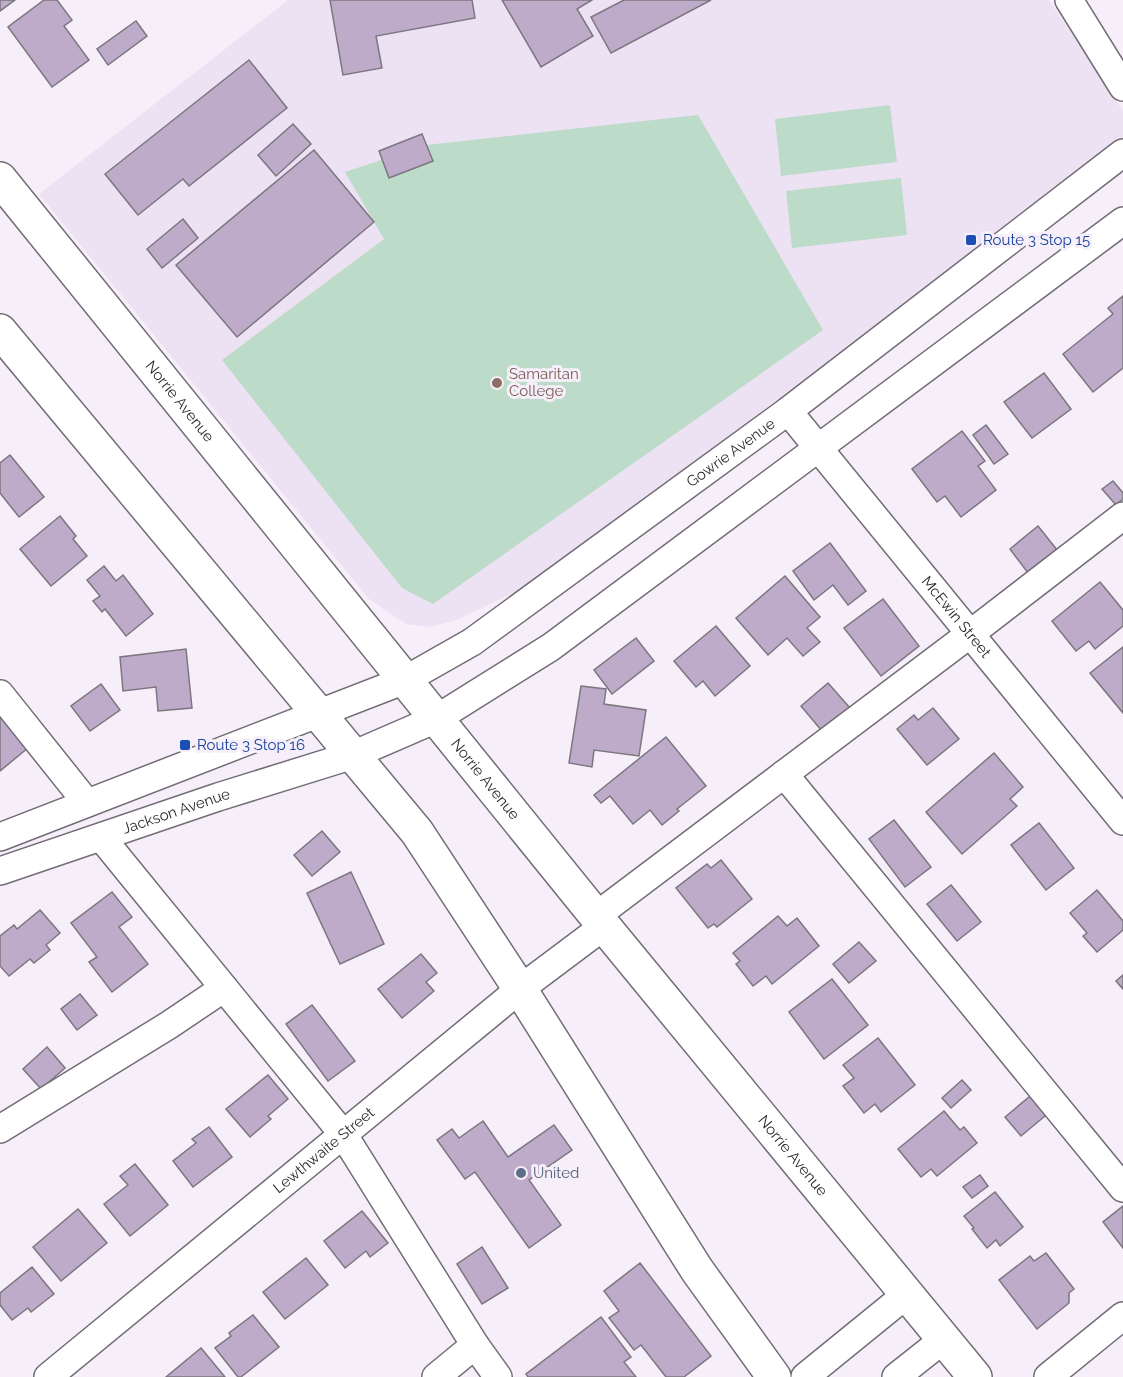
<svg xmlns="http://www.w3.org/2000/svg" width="1123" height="1377" font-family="Raleway,sans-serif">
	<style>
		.built { fill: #ede2f4 }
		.green { fill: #bcdbc8 }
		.building { fill: #beabc9; stroke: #7c7680; stroke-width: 1.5 }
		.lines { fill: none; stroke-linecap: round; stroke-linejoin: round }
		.minor-casing { stroke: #726c76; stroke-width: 30 }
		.major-casing { stroke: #726c76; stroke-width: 36 }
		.minor { stroke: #fff; stroke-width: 27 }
		.major { stroke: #fff; stroke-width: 33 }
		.transit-dot { fill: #1a4fb4; stroke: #f6effa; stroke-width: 2 }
		.education-dot { fill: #8d6e63; stroke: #f6effa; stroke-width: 2 }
		.service-dot { fill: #5c6f8a; stroke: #f6effa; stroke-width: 2 }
		.labels { text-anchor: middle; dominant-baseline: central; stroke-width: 6; stroke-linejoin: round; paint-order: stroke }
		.transit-label { font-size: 15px; fill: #164399; stroke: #f6effa; text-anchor: start }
		.education-label { font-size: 15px; fill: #785e54; stroke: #f6effa; text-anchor: start }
		.street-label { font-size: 15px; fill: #2d2b2f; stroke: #f6effa }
		.service-label { font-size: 15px; fill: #4e5e75; stroke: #f6effa; text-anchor: start }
	</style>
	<rect width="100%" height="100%" fill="#f6effa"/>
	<!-- built -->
	<polygon class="built" points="288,0 1049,0 1123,111 1123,142 546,572 515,592 454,621 429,627 406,624 369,599 39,194"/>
	<!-- green -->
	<g class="green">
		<polygon points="890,105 897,162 781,176 775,119"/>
		<polygon points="698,115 823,330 433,604 402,588 222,360 384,239 345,172 426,145"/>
		<polygon points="901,178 907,235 792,248 786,191"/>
	</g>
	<!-- building -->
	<g class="building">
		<polygon points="0,0 15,0 0,11"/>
		<polygon points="44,0 57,0 72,20 64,26 89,60 52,87 8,27"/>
		<polygon points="330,0 472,0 475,18 376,36 382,68 343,75"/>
		<polygon points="502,0 592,0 577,9 593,36 541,67"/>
		<polygon points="624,0 711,0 611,53 591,17"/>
		<polygon points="136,21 147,36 108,65 97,49"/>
		<polygon points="249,60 287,108 189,186 183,179 138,215 105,174"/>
		<polygon points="293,124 311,144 276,176 258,155"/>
		<polygon points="422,134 433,161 389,178 379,151"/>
		<polygon points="314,150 374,222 237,337 176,265"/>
		<polygon points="183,219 198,238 162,268 147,249"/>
		<polygon points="1123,296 1123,368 1093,392 1063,354 1113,314 1108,308"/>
		<polygon points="1044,373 1071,409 1032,438 1004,402"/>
		<polygon points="986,425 1008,454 994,464 973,435"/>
		<polygon points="962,431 985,461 978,466 996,490 961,517 945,496 937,502 912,469"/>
		<polygon points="10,455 44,497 19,517 0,493 0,463"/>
		<polygon points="1113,481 1123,493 1123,499 1116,505 1102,489"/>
		<polygon points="60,516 76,536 73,539 87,556 51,586 20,549"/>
		<polygon points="1038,526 1057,550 1028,573 1010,549"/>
		<polygon points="830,543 866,591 848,605 833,585 814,600 793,571"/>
		<polygon points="104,566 116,581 123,575 153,614 126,636 105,609 102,612 93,601 100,596 87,580"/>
		<polygon points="785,576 820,617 807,628 820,642 803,656 787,638 768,655 736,618"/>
		<polygon points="1100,582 1123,610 1123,626 1095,649 1089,641 1076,651 1052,621"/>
		<polygon points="883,599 919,646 881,676 844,628"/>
		<polygon points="716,626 750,666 715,696 703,681 696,687 674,661"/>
		<polygon points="636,638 654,661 612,694 594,670"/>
		<polygon points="1123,647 1123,713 1090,673"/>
		<polygon points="186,649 192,708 158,711 156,687 123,691 120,657"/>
		<polygon points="828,683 850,708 822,731 801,706"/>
		<polygon points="101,684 120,710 90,731 71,706"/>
		<polygon points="581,686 606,689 604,704 646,710 639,756 594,750 592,767 569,763"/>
		<polygon points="0,702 34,743 0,771"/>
		<polygon points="933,708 959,739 927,765 897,729 914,715 918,720"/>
		<polygon points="666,737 706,786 677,809 679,811 662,825 650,810 633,824 610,796 601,803 594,795"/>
		<polygon points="994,753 1023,787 1010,799 1017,806 962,854 926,812"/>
		<polygon points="894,820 931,867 905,887 869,839"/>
		<polygon points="1039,823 1074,868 1046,890 1011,845"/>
		<polygon points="322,831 340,852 312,876 294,855"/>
		<polygon points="721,860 752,899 717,927 714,924 708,928 676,888 707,864 711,868"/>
		<polygon points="351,872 384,944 340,964 307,893"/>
		<polygon points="951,885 981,922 957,941 927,904"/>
		<polygon points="1097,890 1123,921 1123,930 1097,952 1083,936 1087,933 1070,913"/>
		<polygon points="112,892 132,917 119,927 148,964 112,992 89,962 97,957 71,923"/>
		<polygon points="40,910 60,933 46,945 50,950 34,963 30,959 9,976 0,966 0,936 14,925 17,929"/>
		<polygon points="778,916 787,926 797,918 819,946 772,984 766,976 753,986 736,964 740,961 733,953"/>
		<polygon points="859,942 876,961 849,983 833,964"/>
		<polygon points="421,954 437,973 426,982 434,991 402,1018 378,989"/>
		<polygon points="1123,975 1123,989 1116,981"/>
		<polygon points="832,979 868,1025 824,1059 789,1012"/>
		<polygon points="80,994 97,1015 77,1030 61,1009"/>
		<polygon points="312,1005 355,1061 328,1081 286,1024"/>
		<polygon points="878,1038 915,1085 881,1112 875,1104 864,1113 843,1086 854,1078 843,1065"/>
		<polygon points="47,1047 65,1068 41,1089 23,1069"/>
		<polygon points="268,1075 288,1099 268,1116 271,1119 250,1137 226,1109"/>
		<polygon points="962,1080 971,1090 951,1108 942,1098"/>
		<polygon points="1035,1092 1051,1111 1021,1136 1005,1117"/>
		<polygon points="944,1111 960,1130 964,1127 977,1143 937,1176 931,1169 921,1177 898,1149"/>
		<polygon points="483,1121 508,1157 554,1125 572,1150 529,1180 561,1225 529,1248 475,1172 465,1179 437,1140 452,1129 459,1138"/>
		<polygon points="209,1127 232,1157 193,1187 173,1161 196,1143 192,1139"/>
		<polygon points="135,1164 168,1205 130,1236 104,1204 128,1185 120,1176"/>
		<polygon points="980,1175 988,1186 972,1198 963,1187"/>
		<polygon points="995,1192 1023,1227 1000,1246 996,1240 987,1248 972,1229 974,1228 964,1216"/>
		<polygon points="1123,1206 1123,1248 1103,1222"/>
		<polygon points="78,1209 107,1243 61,1281 33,1247"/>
		<polygon points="362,1211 388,1243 370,1257 366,1251 345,1268 324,1241"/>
		<polygon points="482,1247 508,1288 482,1304 457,1264"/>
		<polygon points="1046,1253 1074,1289 1069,1293 1069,1303 1037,1329 999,1280 1030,1256 1034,1261"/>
		<polygon points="306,1258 328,1285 285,1319 263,1292"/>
		<polygon points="640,1263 711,1356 684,1377 666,1377 641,1345 634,1350 609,1318 619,1311 604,1291"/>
		<polygon points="32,1267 54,1294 31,1312 28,1308 12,1320 0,1305 0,1293"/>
		<polygon points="253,1315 279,1347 241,1377 238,1377 215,1348 231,1336 229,1333"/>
		<polygon points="601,1317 631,1357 624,1362 636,1377 528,1377 526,1374"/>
		<polygon points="201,1348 225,1377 166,1377"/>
	</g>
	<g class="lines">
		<defs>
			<g id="minor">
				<polyline points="1069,0 1123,87"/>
				<path id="s1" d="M788,411L1123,821"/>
				<polyline points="0,694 87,803"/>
				<polyline points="784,774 1123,1188"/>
				<path id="s2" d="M0,837L405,680L472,642L788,411L1123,153"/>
				<polyline points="101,837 343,1134 475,1345 498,1377"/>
				<path id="s3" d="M0,871L218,797L353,755L436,719L551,647L1123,221"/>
				<polyline points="596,916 970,634 1123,516"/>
				<polyline points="0,1129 169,1025 224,988"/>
				<path id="s4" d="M48,1377L520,989L604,926"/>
				<polyline points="436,1377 475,1345"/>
				<polyline points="805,1377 907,1294"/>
				<polyline points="896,1377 944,1339"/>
				<polyline points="1048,1377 1123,1316"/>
			</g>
			<g id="major">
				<path id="s5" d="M0,179L604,926L975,1377"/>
				<polyline points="0,331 417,832 520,989 697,1270 774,1377"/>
			</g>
		</defs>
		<!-- minor casing -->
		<use href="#minor" class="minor-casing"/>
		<!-- major casing -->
		<use href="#major" class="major-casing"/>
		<!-- minor -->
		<use href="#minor" class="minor"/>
		<!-- major -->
		<use href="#major" class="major"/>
	</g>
	<!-- markers -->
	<g class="transit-dot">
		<rect x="965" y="234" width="12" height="12" rx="3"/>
		<rect x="179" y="739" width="12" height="12" rx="3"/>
	</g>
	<circle class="education-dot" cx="497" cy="383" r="6"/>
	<circle class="service-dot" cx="521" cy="1173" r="6"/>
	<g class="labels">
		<!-- transit labels -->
		<g class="transit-label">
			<text x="983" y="240">Route 3 Stop 15</text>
			<text x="197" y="745">Route 3 Stop 16</text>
		</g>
		<!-- education labels -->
		<g class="education-label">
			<text x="509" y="374">Samaritan<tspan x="509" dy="17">College</tspan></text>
		</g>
		<!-- street labels -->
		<g class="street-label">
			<text stroke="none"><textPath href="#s5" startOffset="286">Norrie Avenue</textPath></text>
			<text stroke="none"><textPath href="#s2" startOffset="832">Gowrie Avenue</textPath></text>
			<text stroke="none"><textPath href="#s1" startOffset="266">McEwin Street</textPath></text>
			<text stroke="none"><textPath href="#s5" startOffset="772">Norrie Avenue</textPath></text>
			<text stroke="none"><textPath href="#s3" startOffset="186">Jackson Avenue</textPath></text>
			<text stroke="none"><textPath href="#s4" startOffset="357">Lewthwaite Street</textPath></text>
			<text stroke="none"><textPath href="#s5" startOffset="1258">Norrie Avenue</textPath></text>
		</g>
		<!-- service labels -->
		<g class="service-label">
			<text x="533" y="1173">United</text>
		</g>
	</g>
</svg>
